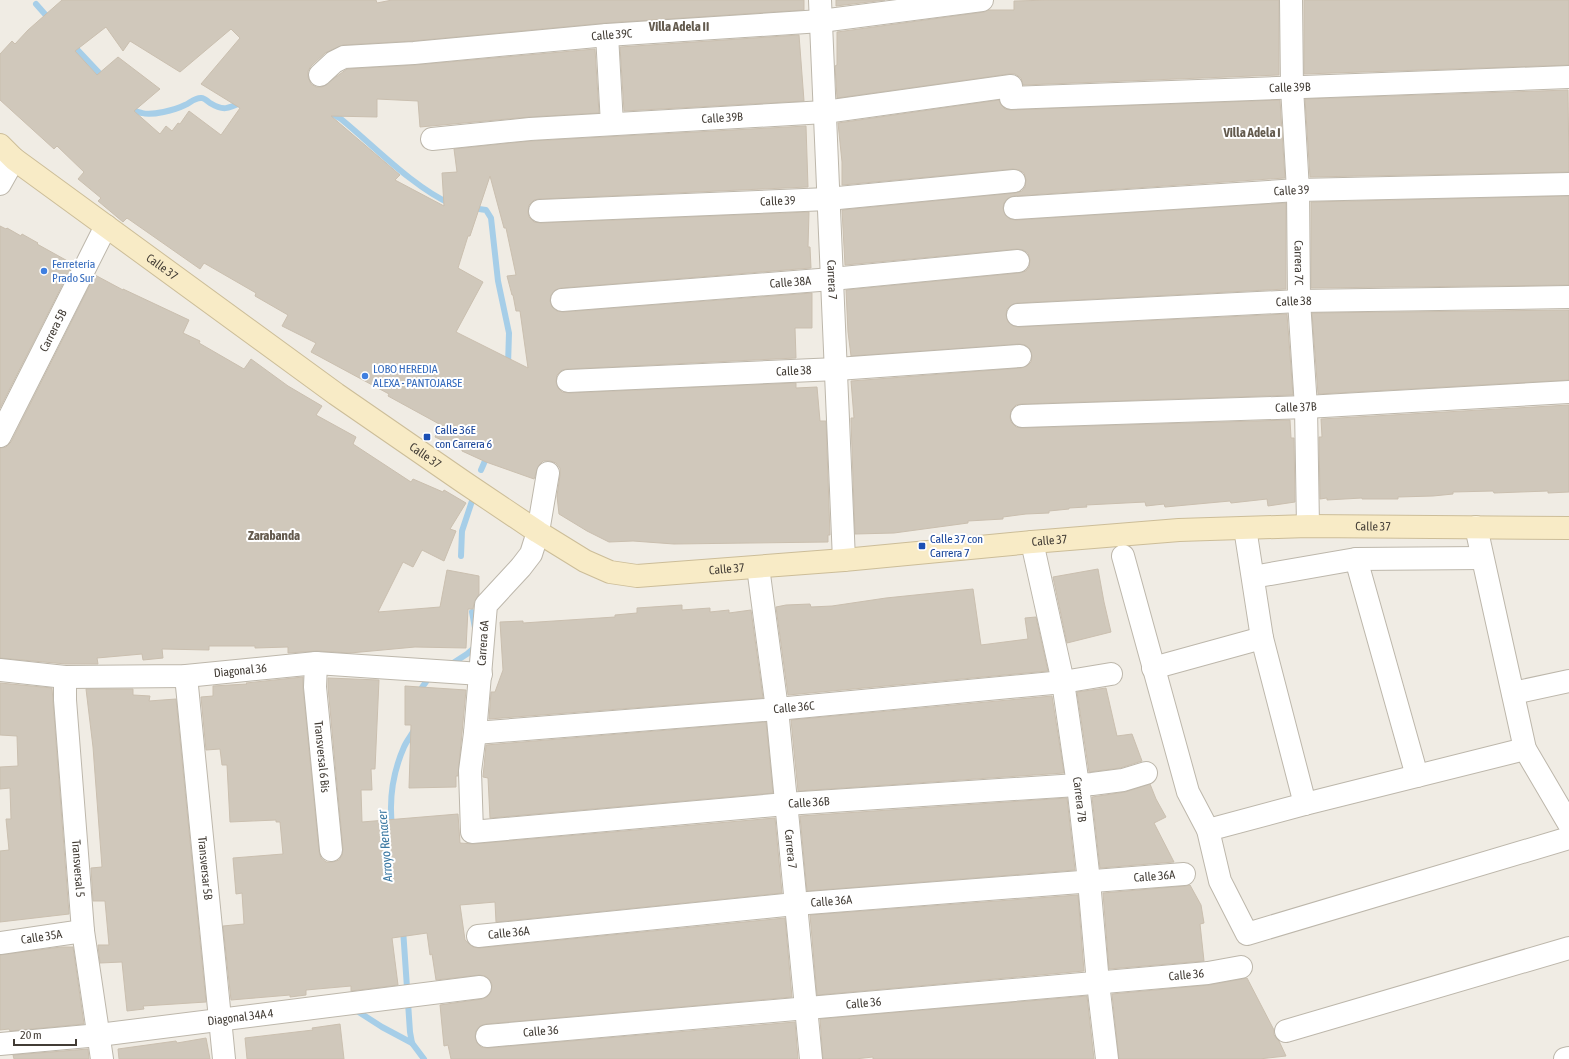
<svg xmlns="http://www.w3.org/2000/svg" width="1569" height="1059" font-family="'Asap Condensed',sans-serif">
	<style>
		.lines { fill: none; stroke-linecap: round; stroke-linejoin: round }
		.stream { stroke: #a6cee8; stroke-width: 6 }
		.building { fill: #d0c8bb; stroke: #cabfaf; fill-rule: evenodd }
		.street-casing { stroke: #bdb7ab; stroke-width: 24 }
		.secondary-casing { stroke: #ccbd98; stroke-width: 24 }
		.street { stroke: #fff; stroke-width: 22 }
		.secondary { stroke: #f8ebc6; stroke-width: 22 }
		.shop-dot { fill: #3f7fe0; stroke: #fff; stroke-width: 1.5 }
		.transit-dot { fill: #1a4fb4; stroke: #fff; stroke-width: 1.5 }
		.labels { text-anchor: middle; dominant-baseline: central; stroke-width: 4; stroke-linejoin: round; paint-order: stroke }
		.street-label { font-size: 12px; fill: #423c35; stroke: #fff }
		.shop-label { font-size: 12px; fill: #366cbe; stroke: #fff; text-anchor: start }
		.transit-label { font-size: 12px; fill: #164399; stroke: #fff; text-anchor: start }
		.neighbourhood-label { font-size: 13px; font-weight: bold; fill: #635a4d; stroke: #fff }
		.water-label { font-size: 13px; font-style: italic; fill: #3a78a2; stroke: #fff }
	</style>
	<rect width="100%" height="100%" fill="#f0ece4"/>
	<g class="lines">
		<!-- stream -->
		<g class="stream">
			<polyline points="36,4 51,21"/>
			<polyline points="72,44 104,78"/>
			<path d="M128,107C132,109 136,112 142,113C152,116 175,110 185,105C190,103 195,97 202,98C204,98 207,101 210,103C223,111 228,109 242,102"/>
			<path d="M329,112L341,119C374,146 413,187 451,204"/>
			<polyline points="472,208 486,210 491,218 498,281 509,333 508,365"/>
			<polyline points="481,470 488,454"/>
			<polyline points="461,556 462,531 472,501"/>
			<polyline points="472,612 475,628"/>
			<polyline points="450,665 467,654 474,648 474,645"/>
			<polyline points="421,694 421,689 430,676"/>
			<path d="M392,826C389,800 393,772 404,747C407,740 412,735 415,728"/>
			<polyline points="403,929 410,1032 412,1043 424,1059"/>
			<polyline points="354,1009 382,1027 412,1043"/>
		</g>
	</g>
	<!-- building -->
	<g class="building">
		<path d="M62,0H376L377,3L392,0H804V10L606,23L413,41L343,45L325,53L311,66L308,71V77L311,84L316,87H322L347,69L415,65L595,49L599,113L529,117L420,127L418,101L377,99V117L331,116L400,175L395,180L444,206L442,173L457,172L454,149L531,141L806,126L808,187L539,199L534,200L529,205L528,212L529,217L534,222L541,223L809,212L808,247H810L811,268L561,288L555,290L551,295L550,301L552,307L557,311L563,312L812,293V328H795L796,358L567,369L562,370L557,375L556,382L558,388L562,392L569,393L796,383V388L817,387L820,421H826L830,535H828V542L674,544L633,541L609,542L587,531L559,514L557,496L560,475V468L556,463L550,461H543L539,465L534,479L486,462L462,451V449L435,437L441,425L388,396L389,394L311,352L316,343L282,326L288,315L255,296L256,293L204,263L200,269L127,218L123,222L98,201L101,198L78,179L84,172L57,146L54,149L0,100V54L12,41L15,44L28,30ZM106,27L123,51L130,41L180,72L231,29L240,38L201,84L240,108L221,135L189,111L180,124L178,123L172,131L166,126L160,134L134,111L160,89L118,57L97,75L75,51ZM490,176L504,228H506L516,275L507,276L512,295H513L516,311H520L528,368L456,332L483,282L458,268L468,236H470Z"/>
		<polygon points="836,0 885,0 836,6"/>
		<polygon points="1052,0 1279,0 1279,75 1023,85 1021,78 1015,74 1009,74 837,98 835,66 837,65 837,32 984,12 988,10 1014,10 1014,1"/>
		<polygon points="1304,0 1569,0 1569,65 1304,74"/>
		<polygon points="799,35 804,101 624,111 620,47"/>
		<polygon points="1568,90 1569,172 1310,177 1305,99"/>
		<polygon points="999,100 1001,105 1005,109 1011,110 1280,100 1285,178 1014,196 1008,198 1004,203 1003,208 1005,215 1010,219 1016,220 1286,203 1286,289 1017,303 1011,305 1007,309 1006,315 1008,322 1013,326 1019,327 1287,314 1293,395 1022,404 1016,405 1011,410 1010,417 1011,422 1016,427 1022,428 1290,420 1291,438 1294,438 1295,502 1268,506 1267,499 1231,503 1230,501 1165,507 1164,504 1146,506 1145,502 1086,505 1087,507 1069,508 1069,509 1049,511 1049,513 1026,514 1003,517 1003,519 968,521 968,523 894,533 855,534 851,421 851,418 854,418 851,381 1021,368 1027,366 1031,362 1032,356 1030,349 1025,345 1019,344 851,356 848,332 846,290 1019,273 1026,271 1029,267 1030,260 1028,253 1023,250 1017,249 845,265 842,210 1015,193 1022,191 1025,187 1026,180 1024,173 1019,170 1013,169 842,185 842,162 838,123"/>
		<polygon points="1569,196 1569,285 1311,288 1311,202"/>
		<polygon points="0,226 6,229 7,228 21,236 22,234 38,243 37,244 73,264 0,408"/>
		<polygon points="95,275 123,290 123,289 189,320 183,333 200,341 199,343 244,369 251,359 288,386 322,406 316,415 356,437 353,444 411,482 413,479 443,492 444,490 466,503 450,529 456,531 444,561 422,550 413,567 403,562 378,612 440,607 447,570 479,576 479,594 474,603 473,609 468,609 466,648 415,647 350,653 317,651 288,653 288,647 255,648 255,646 209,646 209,650 162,649 163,658 143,660 142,654 97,658 98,664 66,664 0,658 0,448 6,447 11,442"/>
		<polygon points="1569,310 1569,380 1318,394 1312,313"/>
		<polygon points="1569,405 1569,492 1548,493 1548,491 1494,493 1493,491 1453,492 1453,494 1433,496 1398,497 1398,499 1362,499 1362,498 1327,500 1327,498 1320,499 1319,437 1322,437 1321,419"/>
		<polygon points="1098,569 1104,602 1111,632 1067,643 1053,577"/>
		<polygon points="973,589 981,645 1028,639 1025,618 1036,617 1048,671 788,695 776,607 786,605 810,604 811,607 832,606 886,598"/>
		<polygon points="682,605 682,610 710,608 710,612 729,610 729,613 751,610 763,698 489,719 491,692 495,692 503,670 500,622 523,621 523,623 615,617 615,615 637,613 637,608"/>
		<polygon points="303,677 303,688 319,851 321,858 326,862 333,862 339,860 342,855 343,849 328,687 328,678 379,680 375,769 371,769 372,790 361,790 362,822 458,814 460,843 473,844 775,818 782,893 496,922 495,902 460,905 465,940 473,947 479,948 785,918 792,997 486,1024 480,1026 476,1031 475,1037 477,1043 481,1047 488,1048 795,1022 798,1059 451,1059 448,1045 444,1046 440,1005 482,999 487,997 491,992 492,985 490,980 485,976 479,975 436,980 432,954 430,955 427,933 392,938 398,985 351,991 351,986 306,990 306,995 290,997 290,995 231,1000 223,926 244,924 242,893 236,894 233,858 283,854 280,822 276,822 276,820 230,822 227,765 222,765 220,749 206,750 201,697 213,696 213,686 247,684 246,683"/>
		<polygon points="0,683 52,688 69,914 0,922 0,851 9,850 6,819 11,819 10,788 0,789 0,767 18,766 17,736 0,735"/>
		<polygon points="405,686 466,690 458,776 456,776 456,787 409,788 411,725 405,725"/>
		<polygon points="1106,688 1117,736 1132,734 1142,761 1120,768 1089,772 1077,692"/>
		<polygon points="86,689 133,689 133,695 150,696 149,701 176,699 206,1002 143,1006 144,1009 127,1011 122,962 100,963 98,945 109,945 105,901 93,901 91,868 102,867 93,747"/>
		<polygon points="1052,696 1064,773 798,791 791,720"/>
		<polygon points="766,722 773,793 490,818 488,778 483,777 486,745"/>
		<polygon points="1150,784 1156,799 1166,817 1154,823 1174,862 1100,868 1092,797 1125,792"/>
		<polygon points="1067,798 1075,870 807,891 800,816"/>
		<polygon points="1190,885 1201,905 1204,923 1200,924 1204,961 1109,969 1103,893 1185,886"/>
		<polygon points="1078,895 1084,971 817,995 810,915"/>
		<polygon points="61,947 73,947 84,1024 10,1031 9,1029 0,1030 0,955"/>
		<polygon points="1247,978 1274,1030 1274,1035 1279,1041 1286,1056 1259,1059 1119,1059 1112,994 1209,985"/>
		<polygon points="1087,996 1094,1059 873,1059 873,1057 855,1059 823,1059 820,1019"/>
		<polygon points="340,1024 344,1059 247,1059 245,1038 313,1030 312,1028"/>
		<polygon points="206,1038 210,1059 119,1059 118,1049 176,1041 177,1043"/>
		<polygon points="88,1049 89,1059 14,1059 13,1055"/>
	</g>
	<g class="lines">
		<defs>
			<g id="street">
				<path id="s1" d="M820,0L844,560"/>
				<path id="s2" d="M1291,0L1292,88L1298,190L1299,301L1306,407L1308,526"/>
				<polyline points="607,35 612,124"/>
				<path id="s3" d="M320,75L334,62L344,57L414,53L607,35L821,21L982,0"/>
				<path id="s4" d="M1011,98L1569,77"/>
				<path id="s5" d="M432,139L530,129L825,112L1011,86"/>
				<polyline points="0,158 14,159 0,184"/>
				<path id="s6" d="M1015,208L1298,190L1569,184"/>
				<path id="s7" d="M540,211L828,199L1014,181"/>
				<path id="s8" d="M562,300L832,279L1018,261"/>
				<path id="s9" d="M1018,315L1299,301L1569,297"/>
				<path id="s10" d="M568,381L837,369L1020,356"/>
				<path id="s11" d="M1022,416L1306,407L1569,392"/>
				<path id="s12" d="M0,436L106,226"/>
				<path id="s13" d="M548,473L538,532L531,554L521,567L486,605L475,733L470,771L472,832L786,804L1092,784L1123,780L1146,773"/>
				<polyline points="1476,527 1525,749 1569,824"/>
				<polyline points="1245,528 1262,638 1305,804"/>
				<path id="s14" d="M1032,542L1063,682L1078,785L1089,881L1098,983L1107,1059"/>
				<polyline points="1123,556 1188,792 1208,830 1220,881 1247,934 1569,838"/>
				<polyline points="1356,559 1417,776"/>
				<path id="s15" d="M758,567L777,709L811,1059"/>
				<polyline points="1253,577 1356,559 1482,558"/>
				<path id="s16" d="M316,663L315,687L331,850"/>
				<polyline points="1153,668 1262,638"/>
				<path id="s17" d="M0,670L65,677L186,676L316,663L481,674"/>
				<path id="s18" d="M186,676L224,1059"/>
				<path id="s19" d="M65,677V700L83,931L102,1059"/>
				<polyline points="1513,693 1569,681"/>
				<path id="s20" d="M475,733L777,709L1063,682L1111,674"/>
				<polyline points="1208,830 1305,804 1525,749"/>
				<path id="s21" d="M478,936L795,904L1184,874"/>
				<path id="s22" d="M0,943L83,931"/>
				<polyline points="1286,1031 1569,948"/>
				<path id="s23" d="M487,1036L1208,973L1241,967"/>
				<path id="s24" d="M0,1044L99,1035L480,987"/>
				<polyline points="1565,1059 1569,1058"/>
			</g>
			<g id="secondary">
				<path id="s25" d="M0,145L14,159L336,394L465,483L538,532L585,561L610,572L637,576L844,560L1032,542L1179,530L1308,526L1569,528"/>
			</g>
		</defs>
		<!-- street casing -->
		<use href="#street" class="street-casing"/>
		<!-- secondary casing -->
		<use href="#secondary" class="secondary-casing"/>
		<!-- street -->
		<use href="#street" class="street"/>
		<!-- secondary -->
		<use href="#secondary" class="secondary"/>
	</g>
	<!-- markers -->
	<g class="shop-dot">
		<circle cx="44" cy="271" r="4"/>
		<circle cx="365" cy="376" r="4"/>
	</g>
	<g class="transit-dot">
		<rect x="423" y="433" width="8" height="8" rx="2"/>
		<rect x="918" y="542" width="8" height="8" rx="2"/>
	</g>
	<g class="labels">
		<!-- street labels -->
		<g class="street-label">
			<text stroke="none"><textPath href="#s3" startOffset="299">Calle 39C</textPath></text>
			<text stroke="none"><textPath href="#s4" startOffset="279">Calle 39B</textPath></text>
			<text stroke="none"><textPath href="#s5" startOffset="291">Calle 39B</textPath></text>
			<text stroke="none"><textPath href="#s6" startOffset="277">Calle 39</textPath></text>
			<text stroke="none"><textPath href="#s7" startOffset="238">Calle 39</textPath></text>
			<text stroke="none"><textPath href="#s2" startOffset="263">Carrera 7C</textPath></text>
			<text stroke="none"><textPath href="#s25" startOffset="203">Calle 37</textPath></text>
			<text stroke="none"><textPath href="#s1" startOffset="280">Carrera 7</textPath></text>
			<text stroke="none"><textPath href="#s8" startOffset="229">Calle 38A</textPath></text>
			<text stroke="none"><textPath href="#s9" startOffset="276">Calle 38</textPath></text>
			<text stroke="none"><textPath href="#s12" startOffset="118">Carrera 5B</textPath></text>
			<text stroke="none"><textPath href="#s10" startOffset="226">Calle 38</textPath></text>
			<text stroke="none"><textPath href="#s11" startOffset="274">Calle 37B</textPath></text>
			<text stroke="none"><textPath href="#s25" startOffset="527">Calle 37</textPath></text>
			<text stroke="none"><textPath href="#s25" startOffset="1511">Calle 37</textPath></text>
			<text stroke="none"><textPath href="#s25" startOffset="1187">Calle 37</textPath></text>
			<text stroke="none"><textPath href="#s25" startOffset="863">Calle 37</textPath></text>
			<text transform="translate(483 643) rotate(-86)">Carrera 6A</text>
			<text stroke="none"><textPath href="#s17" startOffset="241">Diagonal 36</textPath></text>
			<text stroke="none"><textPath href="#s20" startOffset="320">Calle 36C</textPath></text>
			<text stroke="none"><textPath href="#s16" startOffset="94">Transversal 6 Bis</textPath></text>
			<text stroke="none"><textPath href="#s14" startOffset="262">Carrera 7B</textPath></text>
			<text stroke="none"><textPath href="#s13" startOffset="717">Calle 36B</textPath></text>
			<text stroke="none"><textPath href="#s15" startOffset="284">Carrera 7</textPath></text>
			<text stroke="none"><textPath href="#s18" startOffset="193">Transversar 5B</textPath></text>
			<text stroke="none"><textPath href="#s19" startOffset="192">Transversal 5</textPath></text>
			<text stroke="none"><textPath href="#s21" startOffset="679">Calle 36A</textPath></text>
			<text stroke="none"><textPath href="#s21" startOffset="355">Calle 36A</textPath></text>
			<text stroke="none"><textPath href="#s21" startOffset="31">Calle 36A</textPath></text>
			<text stroke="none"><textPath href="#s22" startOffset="42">Calle 35A</textPath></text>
			<text stroke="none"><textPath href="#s23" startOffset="702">Calle 36</textPath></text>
			<text stroke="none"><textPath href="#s23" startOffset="378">Calle 36</textPath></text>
			<text stroke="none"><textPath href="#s24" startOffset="242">Diagonal 34A 4</textPath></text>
			<text stroke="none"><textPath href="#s23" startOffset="54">Calle 36</textPath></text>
		</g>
		<!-- shop labels -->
		<g class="shop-label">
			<text x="52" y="264">Ferretería<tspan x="52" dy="14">Prado Sur</tspan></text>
			<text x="373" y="369">LOBO HEREDIA<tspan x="373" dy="14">ALEXA - PANTOJARSE</tspan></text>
		</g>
		<!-- transit labels -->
		<g class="transit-label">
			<text x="435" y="430">Calle 36E<tspan x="435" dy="14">con Carrera 6</tspan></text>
			<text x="930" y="539">Calle 37 con<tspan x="930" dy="14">Carrera 7</tspan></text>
		</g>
		<!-- neighbourhood labels -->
		<g class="neighbourhood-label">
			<text x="679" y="26">Villa Adela II</text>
			<text x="1252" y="132">Villa Adela I</text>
			<text x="274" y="535">Zarabanda</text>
		</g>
		<!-- water labels -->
		<g class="water-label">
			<text transform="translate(385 846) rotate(-95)">Arroyo Renacer</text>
		</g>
	</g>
	<!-- scale -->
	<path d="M14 1039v6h62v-6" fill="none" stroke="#423c35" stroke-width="2"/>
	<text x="20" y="1039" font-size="12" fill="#423c35" stroke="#ffffff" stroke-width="3" paint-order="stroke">20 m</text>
</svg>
